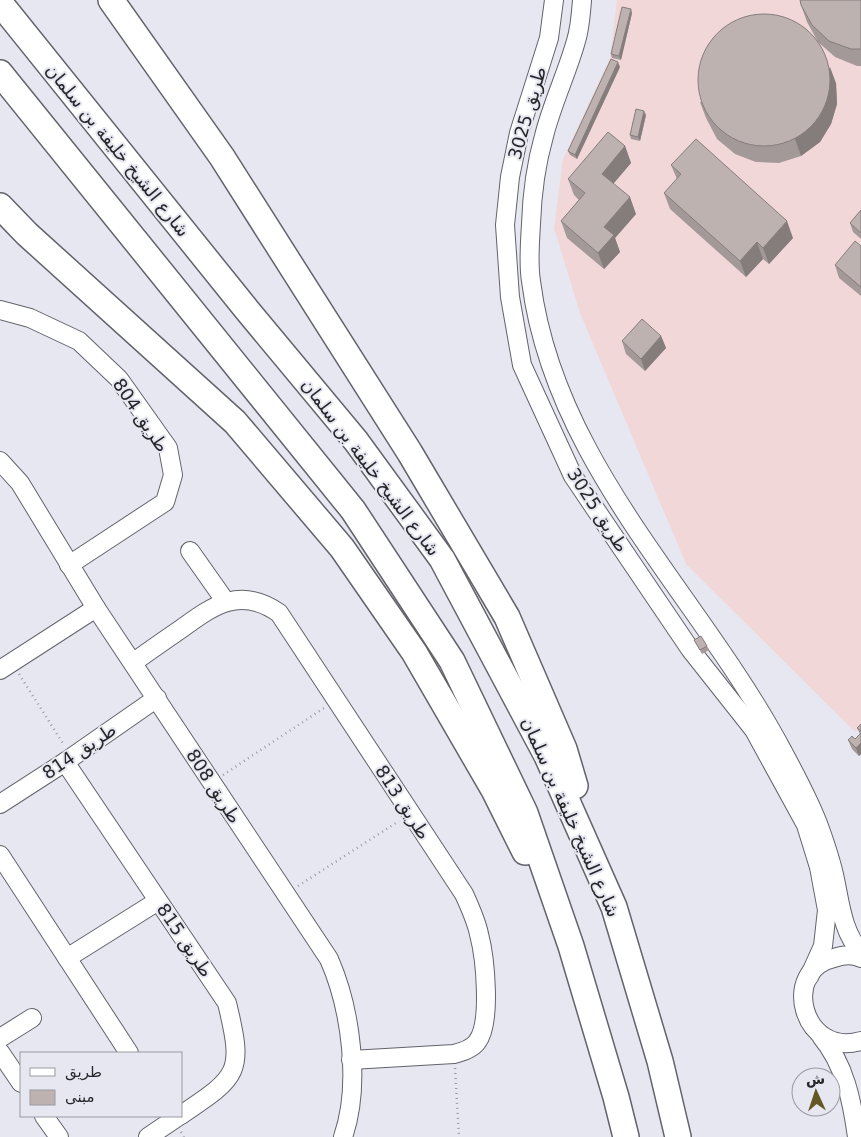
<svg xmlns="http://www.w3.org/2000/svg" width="861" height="1137" font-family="'DejaVu Sans',Vazirmatn,sans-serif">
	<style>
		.industrial { fill: #f2d7d8 }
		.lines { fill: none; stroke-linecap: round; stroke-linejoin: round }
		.minor-casing { stroke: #62636b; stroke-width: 20 }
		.highway-casing { stroke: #62636b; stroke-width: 28 }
		.path { stroke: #9c9da4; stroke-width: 2.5; stroke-dasharray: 1 4; stroke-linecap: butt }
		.minor { stroke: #fff; stroke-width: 18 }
		.highway { stroke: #fff; stroke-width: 25 }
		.wall { fill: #a39998 }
		.shaded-wall { fill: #857d7c }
		.building { fill: #beb2b1; stroke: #857d7c }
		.labels { text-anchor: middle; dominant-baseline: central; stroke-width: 4; stroke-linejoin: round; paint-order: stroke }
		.street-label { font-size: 18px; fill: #27272b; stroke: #e6e7f1 }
	</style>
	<rect width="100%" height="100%" fill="#e6e7f1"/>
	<!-- industrial -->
	<polygon class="industrial" points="617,0 861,0 861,725 855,732 686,564 580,313 554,228 563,159 610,58"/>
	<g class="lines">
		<defs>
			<g id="minor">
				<polyline points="554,0 549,38 519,133 510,177 505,225 510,297 522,365 573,476 690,649 754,730 806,825 819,867 827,910 823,946 809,977"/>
				<path d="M582,0C581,14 580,28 576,41C567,73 552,104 544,136C536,164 532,194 531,224C530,242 528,263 531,281C554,464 698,593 781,748C795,774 810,801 820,829C824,840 828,852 831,863C840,892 839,929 861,952"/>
				<polyline points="0,310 30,318 79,341 119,379 168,448 173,475 165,502 69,565"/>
				<path d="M0,461L20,483L96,608L329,959C351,1009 361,1085 343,1137"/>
				<polyline points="190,551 226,602"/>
				<path d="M134,662C149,651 165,640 181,629C214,605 240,586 279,613L464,894C470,907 476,920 479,934C485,957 492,1023 477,1042C472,1049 462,1052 454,1054L351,1060"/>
				<polyline points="0,670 96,608"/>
				<path d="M65,762L227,1003C244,1073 239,1076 181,1115"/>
				<polyline points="0,804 65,762 157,698"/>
				<polyline points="0,855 129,1053"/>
				<polyline points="67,958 158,901"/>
				<path d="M861,958C853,954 843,955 834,958C780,970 802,1058 861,1041"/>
				<path d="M821,1036C845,1065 852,1101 857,1137"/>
				<polyline points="0,1038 32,1018"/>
				<polyline points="0,1052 21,1083"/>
				<polyline points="44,1116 59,1137"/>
				<polyline points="148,1137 179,1116"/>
			</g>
			<g id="highway">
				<polyline points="111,0 222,157 410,453 507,617 564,749 575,786"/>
				<polyline points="0,3 247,310 356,441 442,559 547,756 614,907 660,1061 678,1137"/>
				<polyline points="0,73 353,510 452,661 525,813 571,946 616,1097 626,1137"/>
				<polyline points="0,206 27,234 235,422 342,548 414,652 494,790 525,852"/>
			</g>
		</defs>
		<!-- minor casing -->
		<use href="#minor" class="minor-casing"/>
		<!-- highway casing -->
		<use href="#highway" class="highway-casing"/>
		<!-- path -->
		<g class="path">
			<polyline points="19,674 64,745"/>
			<polyline points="223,775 324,708"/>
			<polyline points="298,886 399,821"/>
			<polyline points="455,1068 459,1137"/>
			<polyline points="181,1132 184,1137"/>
		</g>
		<!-- minor -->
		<use href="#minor" class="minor"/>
		<!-- highway -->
		<use href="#highway" class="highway"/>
	</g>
	<!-- wall -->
	<g class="wall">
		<polygon points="861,0 861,66 857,66 835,57 818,42 807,22 801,5"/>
		<polygon points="632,13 621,60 612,58 611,54"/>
		<polygon points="620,67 577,159 570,155 568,151"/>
		<polygon points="836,83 837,104 831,124 820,142 801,156 779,163 756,162 735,154 717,139 706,118 700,102"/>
		<polygon points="646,115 640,141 631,139 630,135"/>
		<polygon points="625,146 631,163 613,184 636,214 615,238 620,252 604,269 567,238 561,221 579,200 574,195 568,179"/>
		<polygon points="671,165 793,238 769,264 763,259 746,277 670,209 664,193 677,179"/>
		<polygon points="861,210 861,239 853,232 850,223"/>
		<polygon points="861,246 861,296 839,278 835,265"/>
		<polygon points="661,336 666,348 645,371 626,354 622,341"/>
		<polygon points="694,640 707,646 709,650 702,654"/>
		<polygon points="861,724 861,754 859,756 852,749 848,740 855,739 860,734 857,728"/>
	</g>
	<!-- shaded-wall -->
	<g class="shaded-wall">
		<polygon points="631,9 632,13 621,60 619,56"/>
		<polygon points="618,62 620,67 577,159 575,155"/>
		<polygon points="830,67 836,83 837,104 831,124 820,142 801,156 795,139"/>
		<polygon points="644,111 646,115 640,141 638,137"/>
		<polygon points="625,146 631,163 608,190 602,174"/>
		<polygon points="630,197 636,214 615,238 620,252 604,269 598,253 604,227"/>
		<polygon points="787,221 793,238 769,264 763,248"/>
		<polygon points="757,242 763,259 746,277 740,261"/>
		<polygon points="661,336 666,348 645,371 641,359"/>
		<polygon points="861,743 861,754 859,756 856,748"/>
	</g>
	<!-- building -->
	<g class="building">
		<polygon points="800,0 861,0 861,49 851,49 829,41 812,25 801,5"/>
		<polygon points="622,7 631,9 619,56 611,54"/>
		<circle cx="764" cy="80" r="66"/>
		<polygon points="611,59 618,62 575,155 568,151"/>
		<polygon points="636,109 644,111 638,137 630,135"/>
		<polygon points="608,132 625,146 602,174 630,197 604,227 614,235 598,253 561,221 585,193 568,179"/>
		<polygon points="696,139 787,221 763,248 757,242 740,261 664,193 681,174 671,165"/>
		<polygon points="861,210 861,233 850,223"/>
		<polygon points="855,241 861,246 861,287 835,265"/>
		<polygon points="642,319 661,336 641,359 622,341"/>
		<polygon points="701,636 707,646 700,650 694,640"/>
		<polygon points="861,724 861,731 857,728"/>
		<polygon points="861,733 861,743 856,748 848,740 852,736 855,739"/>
	</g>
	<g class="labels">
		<!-- street labels -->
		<g class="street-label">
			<text transform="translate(527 113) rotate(-74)">طريق 3025</text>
			<text transform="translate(118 150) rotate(51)">شارع الشيخ خليفة بن سلمان</text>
			<text transform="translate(141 415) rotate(56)">طريق 804</text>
			<text transform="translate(371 467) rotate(53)">شارع الشيخ خليفة بن سلمان</text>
			<text transform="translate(598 510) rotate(57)">طريق 3025</text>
			<text transform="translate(79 751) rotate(-34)">طريق 814</text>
			<text transform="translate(214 786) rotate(57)">طريق 808</text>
			<text transform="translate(403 802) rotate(57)">طريق 813</text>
			<text transform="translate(571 817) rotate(66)">شارع الشيخ خليفة بن سلمان</text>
			<text transform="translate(185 940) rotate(56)">طريق 815</text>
		</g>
	</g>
	<!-- legend -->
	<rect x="20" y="1052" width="162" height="65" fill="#e6e7f1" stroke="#9a9aa2"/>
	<rect x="30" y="1068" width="25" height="8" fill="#ffffff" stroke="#9a9aa2"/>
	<text x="65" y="1077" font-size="15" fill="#27272b">طريق</text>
	<rect x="30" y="1090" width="25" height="15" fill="#beb2b1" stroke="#9a9aa2"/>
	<text x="65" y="1102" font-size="15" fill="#27272b">مبنى</text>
	<!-- north arrow -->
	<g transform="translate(816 1092) rotate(357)"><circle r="24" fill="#e6e7f1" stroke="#9a9aa2"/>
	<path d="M0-4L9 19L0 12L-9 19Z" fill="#635724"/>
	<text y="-8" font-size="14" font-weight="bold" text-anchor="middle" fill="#27272b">ش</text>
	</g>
</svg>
